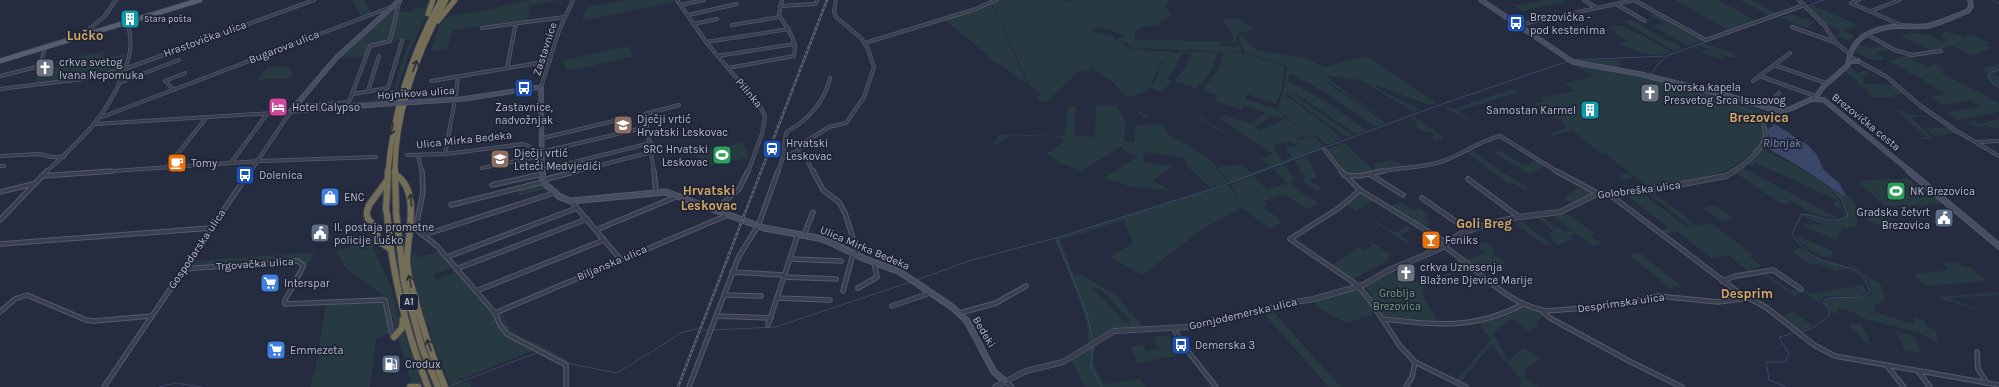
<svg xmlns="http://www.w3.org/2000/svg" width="1999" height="387" font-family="Karla,sans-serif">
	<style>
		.green { fill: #273a41; fill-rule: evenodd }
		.water { fill: #3a4769 }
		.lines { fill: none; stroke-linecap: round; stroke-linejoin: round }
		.stream { stroke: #3a4769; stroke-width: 1 }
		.minor-far1-casing { stroke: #545a6a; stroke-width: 4 }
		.minor-casing { stroke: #545a6a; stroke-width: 5.5 }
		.tertiary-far1-casing { stroke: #545a6a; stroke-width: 5 }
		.tertiary-casing { stroke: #545a6a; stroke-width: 6 }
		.secondary-far1-casing { stroke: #545a6a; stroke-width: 5.5 }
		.secondary-casing { stroke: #545a6a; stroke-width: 7 }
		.primary-casing { stroke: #424859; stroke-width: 6 }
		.motorway-far1-casing { stroke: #414757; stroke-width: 6 }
		.motorway-casing { stroke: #414757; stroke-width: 8 }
		.minor-far1 { stroke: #393f4f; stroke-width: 2.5 }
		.minor { stroke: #393f4f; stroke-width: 3.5 }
		.tertiary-far1 { stroke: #393f4f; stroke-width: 3.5 }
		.tertiary { stroke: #393f4f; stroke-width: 4.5 }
		.secondary-far1 { stroke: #474d62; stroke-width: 4 }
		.secondary { stroke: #474d62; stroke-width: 5 }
		.primary { stroke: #575e6f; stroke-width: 4.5 }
		.motorway-far1 { stroke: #756e56; stroke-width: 5 }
		.motorway { stroke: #756e56; stroke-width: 6 }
		.rail-casing { stroke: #5b6276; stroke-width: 2.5 }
		.rail { stroke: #1e2435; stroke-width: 1; stroke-dasharray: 2.5; stroke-linecap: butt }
		.secondary-bridge-casing { stroke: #545a6a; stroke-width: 5.5; stroke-linecap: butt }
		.secondary-bridge { stroke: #474d62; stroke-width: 4 }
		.oneway { stroke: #2b2f3a }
		.labels { text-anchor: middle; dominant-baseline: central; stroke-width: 3.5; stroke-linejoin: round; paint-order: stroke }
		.far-poi-label { font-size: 9px; fill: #b5baca; stroke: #1e2435; text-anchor: start }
		.shield { fill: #1e2435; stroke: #888d9d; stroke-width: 1 }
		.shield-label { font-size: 10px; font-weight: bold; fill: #b5baca }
		.poi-label { font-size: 11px; fill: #b5baca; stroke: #1e2435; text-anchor: start }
		.street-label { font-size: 11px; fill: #b5baca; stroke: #1e2435 }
		.park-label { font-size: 11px; fill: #6c9b7e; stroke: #1e2435 }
		.water-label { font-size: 12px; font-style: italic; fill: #7c8cb2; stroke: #1e2435 }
		.quarter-label { font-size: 13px; font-weight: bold; fill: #d6a664; stroke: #1e2435 }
	</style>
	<rect width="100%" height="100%" fill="#252c40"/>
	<!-- green -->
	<g class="green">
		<polygon points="352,0 364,0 371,13 362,17"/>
		<polygon points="428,0 431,0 428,11 410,50 393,102 346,105 354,102 373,100 376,97 374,95 393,92 405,53 411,40 391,41 399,12 415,11 411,10 419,7 424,9 425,4 428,3"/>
		<polygon points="532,0 561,0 529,5 529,20 550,18 453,30 447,49 430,52 439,27 446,17 496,9 497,7"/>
		<polygon points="625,0 673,0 674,2 582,21 587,7"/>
		<path d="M996,0H1063L1072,2L1073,0H1169L1166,7L1173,15L1161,20L1159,25L1147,26L1136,31L1134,40L1232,41L1234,40L1231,31L1223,22L1225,19H1239L1255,28L1239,34L1236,37L1237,42H1225L1219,46L1241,47L1242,51L1239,52L1137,48L1129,46L1128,43L1121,42L1118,40L1119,37H1125C1124,35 1102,27 1099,27L1093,30L1095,33L1113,36V38C1119,41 1123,45 1130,48C1144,52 1160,50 1175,52L1160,64L1152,82L1153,87L1131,97H1126L1112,81L1093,70L1091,66L1093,61L1090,66L1092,71L1080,70L1047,102L1036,100L1041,94L1030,86L992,4Z"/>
		<polygon points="1546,0 1562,0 1565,2 1522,11 1512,4 1520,5"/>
		<polygon points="1675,0 1718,0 1757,21 1730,31"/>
		<polygon points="1740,0 1751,0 1777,14 1770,16"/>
		<polygon points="991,3 1028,85 1000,64 986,58 990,57 944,19"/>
		<polygon points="1812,5 1859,25 1844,31 1854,35 1850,41 1839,36 1838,40 1836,40 1835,34 1839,35 1840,30 1826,25 1809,7"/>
		<polygon points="398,6 389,41 368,46 365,57 340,58"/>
		<polygon points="1658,13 1704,40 1688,46 1653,26 1666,24 1650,15"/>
		<polygon points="1790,14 1815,22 1806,28 1780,18"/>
		<polygon points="1631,19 1667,41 1670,40 1683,48 1674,51 1623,21"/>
		<path d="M1614,26H1623L1637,34H1640L1671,52C1649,60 1642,52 1619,44L1628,41L1613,32L1616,31L1609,27Z"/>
		<path d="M1947,31L1964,37L1970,34L1989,42L1985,45L1993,48L1973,56L1953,46L1933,51L1900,36C1918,29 1926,34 1943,42L1947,40L1939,36L1944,34L1941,33Z"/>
		<path d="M1241,35L1258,50L1304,58L1326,67L1363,56L1368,57L1436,103L1429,105L1377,85L1375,87L1420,110L1414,112L1360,80L1327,75L1331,81L1389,122L1299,64L1386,123L1375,127L1328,94L1290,73L1288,81L1323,100L1367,130L1356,134L1306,100L1285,89L1352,135L1347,137L1286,93L1285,95L1329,127L1342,139L1327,145L1316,135L1313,136L1324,146H1321C1308,132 1289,123 1278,107L1284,89L1287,66L1245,53L1239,36Z"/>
		<polygon points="1705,43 1706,44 1736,54 1733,58 1723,55 1721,57 1725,58 1723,60 1700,52 1708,49 1698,45"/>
		<polygon points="1858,44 1869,48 1887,46 1893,49 1875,52 1884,59 1874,61 1854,51"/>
		<polygon points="629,46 632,57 567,71 563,60"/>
		<polygon points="106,51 102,58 125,54 120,69 92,75 89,77 34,83 40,73 59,65 56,63 56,61"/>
		<path d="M1179,52H1217C1215,65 1208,82 1195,88L1174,81L1185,68L1191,54L1183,53L1168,79L1172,81L1162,92L1152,89L1161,65L1174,53Z"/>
		<path d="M1223,52L1243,53L1284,66L1282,89L1276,104L1247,94L1245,99L1278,109L1287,119L1310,136L1298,138L1294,145L1290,141L1273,145L1277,149L1270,153L1221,119L1224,115L1251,124L1265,113L1245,105L1241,109L1214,101L1218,96L1203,90L1219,69ZM1272,115L1284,119L1259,131L1255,127Z"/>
		<polygon points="1909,55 1917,57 1912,59 1928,67 1936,64 1945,70 1941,73 1999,103 1999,112 1958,120 1947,112 1981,106 1970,100 1942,105 1931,97 1946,94 1924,81 1925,80 1906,72 1908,71 1889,61"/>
		<polygon points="1588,60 1620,60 1619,69 1575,61"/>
		<path d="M1575,64L1635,74L1734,99L1749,103L1748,106L1771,114L1762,119L1759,124C1759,129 1764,133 1763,139C1762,144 1755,150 1751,153C1721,181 1689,181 1650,188L1635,176L1625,180L1619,176L1629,172L1605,153L1602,154L1572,130L1553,136L1551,134L1567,127L1560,121L1562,120L1560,118L1557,119L1535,103L1544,101L1541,98L1575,91L1565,83L1591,78L1592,75L1579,68Z"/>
		<polygon points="1999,64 1999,71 1993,74 1999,77 1999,88 1990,83 1987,77 1988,73 1980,69"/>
		<polygon points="268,67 291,67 289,70 294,73 292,78 257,80"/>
		<polygon points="1850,67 1857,73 1864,71 1869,76 1861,76 1864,80 1862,81 1865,84 1895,85 1906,94 1893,94 1896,98 1870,97 1867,88 1862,87 1857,83 1860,83 1844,71"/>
		<polygon points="1514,89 1519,92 1458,111 1474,122 1444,108 1447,107 1453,109"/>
		<polygon points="1069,105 1076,106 1074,136 1095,137 1096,106 1117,105 1125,120 1144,118 1134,108 1149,118 1125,120 1124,141 1135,142 1135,125 1162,124 1169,136 1198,151 1212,161 1227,182 1211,188 1189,168 1185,158 1144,152 1143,162 1172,166 1152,181 1172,191 1129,186 1104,178 1137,157 1123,150 1122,146 1081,171 1058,162 1047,153 1064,142 1060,137 1010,136 998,143 999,145 993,144 1000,134 1064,136"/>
		<path d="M1211,106L1200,117L1218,128L1261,158L1269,156L1275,150L1283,161L1292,158L1285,148L1295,146L1298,140L1312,137L1323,149L1231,184L1219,169L1220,167L1242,164L1251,173L1270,166C1248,148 1223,132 1198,118Z"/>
		<polygon points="1896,110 1903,110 1910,115 1934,116 1911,117 1933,139 1915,139 1914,138 1926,137"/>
		<polygon points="1414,116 1444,138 1436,141 1431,137 1435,135 1429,131 1424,132 1415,125 1418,123 1411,118"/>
		<polygon points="1999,119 1999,127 1992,128 1986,125 1975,127 1968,122 1975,121 1979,124"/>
		<polygon points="1949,127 1958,133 1934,136 1926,129"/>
		<polygon points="743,142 749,157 702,168 696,152"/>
		<polygon points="1345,143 1376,173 1345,175 1325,150"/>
		<path d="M1763,147C1769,153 1776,156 1784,160C1805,171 1837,185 1843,210L1833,205L1837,200L1756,163L1752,166L1747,164Z"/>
		<polygon points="1471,149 1503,173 1529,187 1524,190 1514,183 1510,185 1466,152"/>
		<polygon points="1499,150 1525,166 1537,160 1546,165 1530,174 1494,153"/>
		<polygon points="1306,157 1318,177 1310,181 1322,188 1317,191 1301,180 1306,178 1294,161"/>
		<polygon points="1388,161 1396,161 1402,167 1379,172 1375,169 1374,164"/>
		<path d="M1285,165L1296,180L1290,182L1300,192L1318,203L1308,209L1283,194L1264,201L1268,205L1264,208L1280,219L1278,221L1281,223L1271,229L1257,218L1277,234L1243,209H1239L1204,228L1142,275L1110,257L1133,243L1124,220L1060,240L1074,275L1080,274L1116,295L1143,327C1120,328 1109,330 1090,343L1088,342C1091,318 1064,263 1055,239L1228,184L1239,202L1231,185L1254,176L1267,190L1288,183L1273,169ZM1091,286L1103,291L1131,322L1126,323Z"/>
		<polygon points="1743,168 1838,218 1831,218 1807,212 1808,211 1792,201 1783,205 1736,173"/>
		<polygon points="1907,178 1919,187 1926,187 1946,204 1885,206 1857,181"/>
		<path d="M1824,183L1842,195L1846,196L1843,190C1855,203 1859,206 1857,225C1841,234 1813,222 1799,214C1813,209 1833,229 1845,215C1847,202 1833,191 1824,183Z"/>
		<polygon points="542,184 546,189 519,196 518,190"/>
		<polygon points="1578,187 1593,193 1573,203 1563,198"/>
		<polygon points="1656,190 1659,192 1654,193 1697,226 1711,223 1753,255 1749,256 1762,266 1750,269 1753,272 1751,273 1728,255 1712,259 1677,231 1663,234 1660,231 1669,228 1625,194 1641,192 1686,227 1691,226 1646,192"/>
		<polygon points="1360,192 1374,200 1356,211 1346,204"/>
		<polygon points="1400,202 1413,211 1419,208 1430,215 1424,218 1431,223 1424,227 1390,207"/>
		<polygon points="1711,206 1717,206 1734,219 1720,221 1703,208"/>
		<polygon points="1869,210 1882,214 1881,225 1867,221"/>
		<polygon points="1562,213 1571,216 1595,234 1591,236 1601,243 1593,246 1553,216"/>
		<polygon points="1536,217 1543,217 1556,228 1559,227 1565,232 1571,230 1575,234 1569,236 1573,239 1558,245 1550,239 1554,237 1548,234 1553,231"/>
		<polygon points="1375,221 1395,233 1407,226 1411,229 1401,235 1409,241 1406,243 1374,222"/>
		<polygon points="1521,221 1547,241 1551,244 1545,246 1516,224"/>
		<polygon points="365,223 367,223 373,228 374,250 391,287 400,322 394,334 395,328 387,295 384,298 336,301 331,300 384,296 346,268 336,251 314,253 287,302 325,299 322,302 287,302 286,300 304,267 304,263 298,260 190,266 207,241 195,261 334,251 369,242 368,225"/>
		<polygon points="1811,223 1842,229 1837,240 1805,227 1807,224 1810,225"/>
		<path d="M1797,236L1833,251L1830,258C1817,256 1804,248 1797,236Z"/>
		<polygon points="1370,241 1391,255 1387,258 1389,260 1353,279 1359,284 1357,285 1331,266 1358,248 1364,250 1373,245 1369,242"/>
		<polygon points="1486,242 1494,248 1492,249 1495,252 1492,253 1505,263 1501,265 1506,269 1498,272 1488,264 1475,268 1466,260 1485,253 1477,246"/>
		<polygon points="1799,247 1817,259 1850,269 1836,271 1817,264 1811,265 1793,252"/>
		<path d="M439,251L453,267L433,275L436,280L457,272L494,315L503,332L511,339L534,350L464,378H459L457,380H461V383L468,381L471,382V387H452L449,382L431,336C432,329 430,326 425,321L411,265L413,253L416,252L415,258Z"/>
		<polygon points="1640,253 1681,286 1670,288 1629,255"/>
		<polygon points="1458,259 1468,267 1423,287 1425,289 1421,291 1438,323 1385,317 1366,287 1393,271 1407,284 1418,281 1421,285 1453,272 1446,265"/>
		<polygon points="1957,262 1963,267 1970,267 1986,281 1926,286 1914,274 1949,270 1943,263"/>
		<path d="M1847,264C1861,268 1868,280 1880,283L1885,298L1884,301L1874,306V312L1914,324V317L1925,321L1926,326L1935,329L1939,343L1919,333L1859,317L1858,314L1837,307L1838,314L1831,311L1824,302L1828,298H1861L1872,295C1869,275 1861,275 1847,264Z"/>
		<path d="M1761,273H1764L1792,291C1800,288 1804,289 1810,294L1864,285L1866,292L1861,296H1826L1822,298L1821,304L1802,292L1794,296Z"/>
		<polygon points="1358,289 1376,313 1347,323 1321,309 1313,301"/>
		<polygon points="1999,292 1999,295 1949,298 1976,308 1973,309 1937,297"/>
		<polygon points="377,301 384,304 390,333 376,338 370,387 311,387 312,377 315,373 326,305 325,305"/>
		<polygon points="1523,308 1530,309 1544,315 1537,322 1540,324 1530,332 1512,319 1493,333 1508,361 1524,348 1539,358 1524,371 1525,378 1539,387 1520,387 1522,379 1515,375 1516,372 1503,359 1492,344 1460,383 1456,381 1490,340 1488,334 1483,332 1485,330 1480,327 1481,323 1502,318"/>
		<polygon points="1271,309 1341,387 1329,387 1262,312"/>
		<polygon points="1792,311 1813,326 1800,332 1782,317"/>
		<path d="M502,312C512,342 525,335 548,349L542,350L509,333L498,315Z"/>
		<polygon points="1855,324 1862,325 1871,344 1863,342 1858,332 1853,332 1849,325"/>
		<polygon points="403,329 423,385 412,385 397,336"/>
		<polygon points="1896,332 1915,336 1921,353 1905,350"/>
		<polygon points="1169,336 1174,344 1179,343 1187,354 1137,363 1131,346 1143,345 1146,351 1159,348 1154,337"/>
		<path d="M1098,342L1100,344C1084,353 1098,374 1104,384L1137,379L1141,380L1146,387H1085L1071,360Z"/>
	</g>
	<!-- water -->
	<polygon class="water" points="1775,124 1808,145 1817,155 1823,169 1839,183 1846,196 1842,195 1805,170 1767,148 1770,139 1767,130"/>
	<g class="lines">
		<!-- stream -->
		<g class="stream">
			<polyline points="1993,0 1999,4"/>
			<polyline points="1807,6 1823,0"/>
			<polyline points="1574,60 1667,56"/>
			<polyline points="1999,70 1991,72 1988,76 1994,85 1999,87"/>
			<polyline points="1651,75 1657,65 1669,55 1804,7"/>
			<polyline points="1668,83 1689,89 1713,101 1740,107 1766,119"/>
			<polyline points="1769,120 1774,124"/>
			<polyline points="1056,238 1087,314 1093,342"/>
			<polyline points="916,280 972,260 1056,238 1218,187 1442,104 1569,61"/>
			<polyline points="703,330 709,330"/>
			<polyline points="712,330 776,327 911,282"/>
			<path d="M1801,332L1815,327L1829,315V310L1823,302L1827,298L1863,297L1870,293C1862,263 1843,269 1819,259C1808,254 1798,244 1792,233L1802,214C1818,215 1833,226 1848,216L1842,200L1830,186"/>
			<polyline points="1093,345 1091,367 1102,387"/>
			<polyline points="542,351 547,350 571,364 617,373 683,332 698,329"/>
			<polyline points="159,387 175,383 202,387"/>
			<polyline points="447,387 539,352"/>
			<polyline points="1786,387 1769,380 1766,362 1785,362 1789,354 1779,337 1796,333"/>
		</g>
		<defs>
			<g id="minor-far1">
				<polyline points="677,0 706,42 760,106 765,116 762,134 748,172"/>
				<polyline points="1584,0 1597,8"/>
				<polyline points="1799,0 1824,25 1836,43 1849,53"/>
				<polyline points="1859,0 1851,3 1903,26"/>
				<polyline points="1616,4 1645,21"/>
				<polyline points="680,5 704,0"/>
				<polyline points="780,6 815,4 818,0"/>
				<polyline points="1871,11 1900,0"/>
				<polyline points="688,15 737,4"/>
				<polyline points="693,24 717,19"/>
				<polyline points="732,25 780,17"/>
				<polyline points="1518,25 1634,0 1706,40 1804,5"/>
				<polyline points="1792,27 1834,42"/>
				<polyline points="482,28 565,17"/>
				<polyline points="83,34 104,17 116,0"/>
				<polyline points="1866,34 1895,50 1912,55 1941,51"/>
				<polyline points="706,42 789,29"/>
				<polyline points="865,43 976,9 996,0"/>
				<polyline points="717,56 795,44"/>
				<polyline points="1849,56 1887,77 1922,107 1955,130 1999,156"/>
				<polyline points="1774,65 1826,83"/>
				<polyline points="507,68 516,23"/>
				<path d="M728,68L794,56C798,38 786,29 779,14L782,0"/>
				<polyline points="0,76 40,66 45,48"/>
				<polyline points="1760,76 1815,96"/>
				<polyline points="431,81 550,61"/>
				<polyline points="1753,81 1790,53"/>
				<polyline points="121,82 179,60"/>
				<polyline points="541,87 559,31 573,0"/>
				<polyline points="0,89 83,79 125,69 314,0"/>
				<polyline points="174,90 165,81 185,73"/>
				<polyline points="368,91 379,56"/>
				<polyline points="353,94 388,88 402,41"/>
				<polyline points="456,94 458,77"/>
				<polyline points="294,107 349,102 370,46 390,41 399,2"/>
				<polyline points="1765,107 1779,93"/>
				<polyline points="102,117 391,7"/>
				<polyline points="96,124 290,112"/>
				<polyline points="543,138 622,119"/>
				<polyline points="1977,142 1999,141"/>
				<polyline points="1324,149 1342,172"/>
				<polyline points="797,151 807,160 813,172"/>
				<polyline points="445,154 454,105"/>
				<polyline points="407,155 445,154 524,144 541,152 647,127"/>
				<polyline points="418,155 422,172"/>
				<polyline points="0,156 39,154 52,157 64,157"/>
				<polyline points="783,157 797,151 805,142 829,127 846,123 864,97 874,67 868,49 861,38 836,17 834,11 836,0"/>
				<polyline points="231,163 267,114"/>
				<polyline points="0,166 4,166"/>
				<polyline points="167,167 207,117"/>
				<polyline points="482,168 541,156"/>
				<polyline points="542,170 651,143"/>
				<path d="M46,172C78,142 105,119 122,77C130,58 134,42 127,23"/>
				<polyline points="98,172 260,161 376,157"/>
				<polyline points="250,172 291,111"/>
				<polyline points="573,172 652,152"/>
				<polyline points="654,172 645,114 679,105"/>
				<path d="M778,172L783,157L786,133C790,129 795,127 799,124C814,113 826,96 830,78"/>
				<path d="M1379,172C1400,167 1424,168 1443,161C1463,154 1479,141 1500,136L1558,172"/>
			</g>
			<g id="minor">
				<polyline points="422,171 423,192 417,222 418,231 437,246 495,313 500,325 507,334 566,365 566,387"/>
				<polyline points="654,171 656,192"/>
				<polyline points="813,171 823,190 839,202 845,213 857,251 856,255"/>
				<polyline points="1341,171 1360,190 1447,243"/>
				<polyline points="1556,171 1599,194"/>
				<polyline points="1344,175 1359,176 1383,171"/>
				<polyline points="1371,175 1403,195"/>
				<polyline points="42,176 112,171"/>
				<polyline points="1468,179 1519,217"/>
				<polyline points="543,180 577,171"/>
				<polyline points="492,185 543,174"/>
				<polyline points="1360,190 1339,208 1290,239 1357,285 1369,299 1400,346 1415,362 1466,387"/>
				<polyline points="0,192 33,184"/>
				<polyline points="1609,194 1746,298"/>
				<polyline points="1422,198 1468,230"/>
				<polyline points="571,201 621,260"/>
				<polyline points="451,205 543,182"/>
				<polyline points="716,209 739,189 748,171"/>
				<polyline points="0,220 47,171"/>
				<polyline points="596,230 678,196"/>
				<polyline points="424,235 554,193"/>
				<polyline points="804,235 813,212"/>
				<polyline points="0,244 211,228"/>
				<path d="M1443,246C1478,267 1503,303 1546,311L1613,306L1658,296L1718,302L1749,298L1767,308L1814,345L1835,356L1999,385"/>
				<polyline points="447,257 577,208"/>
				<polyline points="790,259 841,261"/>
				<polyline points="183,269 298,261 303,265 302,269 285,300 285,304 385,300 392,333"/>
				<polyline points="456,269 587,219"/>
				<polyline points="732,272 785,275"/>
				<polyline points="784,277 836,279"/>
				<polyline points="1722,281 1736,276 1773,270 1801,289"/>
				<polyline points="858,288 877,277 874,262"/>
				<polyline points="476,291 604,240"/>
				<polyline points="843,291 853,254"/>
				<polyline points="724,295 761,296"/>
				<polyline points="777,298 830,300"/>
				<polyline points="892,306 930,293"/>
				<polyline points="1542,311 1550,318 1631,362 1682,387"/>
				<polyline points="0,312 15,299 27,295 86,320 94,321 152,316"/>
				<polyline points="495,313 728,215"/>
				<polyline points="960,313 996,303 1026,286"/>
				<polyline points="716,316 771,318"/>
				<path d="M1383,319C1436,325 1474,330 1524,304"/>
				<polyline points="768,325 798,234"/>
				<polyline points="1173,328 1187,350 1216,387"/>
				<polyline points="1977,352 1978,369 1987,383"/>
				<polyline points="1887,366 1904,387"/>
				<polyline points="1918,371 1930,387"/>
				<polyline points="1006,382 1012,387"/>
				<polyline points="104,387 250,171"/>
				<polyline points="689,387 739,256 758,226 778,171"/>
				<polyline points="1406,387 1412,377 1415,362"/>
			</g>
			<path id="tertiary-far1" d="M1732,172C1742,167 1763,149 1765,138C1766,133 1764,127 1763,122L1780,111"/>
			<polyline id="tertiary" points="995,387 1026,371 1063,362 1114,331 1187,327 1245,315 1288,303 1314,299 1363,285 1387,271 1439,249 1460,234 1490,223 1519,217 1560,212 1597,194 1645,191 1726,176 1734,171"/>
			<g id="secondary-far1">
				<polyline points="1481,0 1573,62 1640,74 1729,96 1778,111 1790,109 1812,99 1824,100 1911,172"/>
				<polyline points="1849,61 1858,61"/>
				<path d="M1815,98L1823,87L1848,65C1851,35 1875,27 1902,26C1910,26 1919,27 1927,26C1941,23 1955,16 1968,11L1971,6L1970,0"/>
				<polyline points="416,102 463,99 541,87 542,172"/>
				<polyline points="291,111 336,58 400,0"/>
				<polyline points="291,111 385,104"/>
			</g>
			<g id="secondary">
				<polyline points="542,171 543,182 560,197 571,201 666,192 764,228 818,238 830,242 865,259 900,272 952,307 967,321 994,372 1005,381"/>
				<polyline points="1909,171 1999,246"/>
			</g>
			<polyline id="primary" points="0,61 200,0"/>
			<g id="motorway-far1">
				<polyline points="428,14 433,0"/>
				<polyline points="438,21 455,0"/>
				<path d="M388,172C393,110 411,54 441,0"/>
				<path d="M395,172C395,111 417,53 446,0"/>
			</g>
			<g id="motorway">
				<polyline points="395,171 396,208"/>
				<path d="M396,175C421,191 407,235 407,261C407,271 410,282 413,291C421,324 432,356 445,387"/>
				<polyline points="386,210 388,171"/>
				<polyline points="367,211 369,205 386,182"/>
				<polyline points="396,212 404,282 422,348 438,387"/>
				<path d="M387,214C392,274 406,331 428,387"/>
				<polyline points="367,215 368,219 376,227 378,241 389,248"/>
				<polyline points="394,337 402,328 403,319"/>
				<polyline points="410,387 418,387"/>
			</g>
		</defs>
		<!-- minor-far1 casing -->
		<use href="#minor-far1" class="minor-far1-casing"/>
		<!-- minor casing -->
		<use href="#minor" class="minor-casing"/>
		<!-- tertiary-far1 casing -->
		<use href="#tertiary-far1" class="tertiary-far1-casing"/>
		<!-- tertiary casing -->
		<use href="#tertiary" class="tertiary-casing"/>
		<!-- secondary-far1 casing -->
		<use href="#secondary-far1" class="secondary-far1-casing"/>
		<!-- secondary casing -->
		<use href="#secondary" class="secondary-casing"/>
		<!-- primary casing -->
		<use href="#primary" class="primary-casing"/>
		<!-- motorway-far1 casing -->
		<use href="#motorway-far1" class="motorway-far1-casing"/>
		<!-- motorway casing -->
		<use href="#motorway" class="motorway-casing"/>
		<!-- minor-far1 -->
		<use href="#minor-far1" class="minor-far1"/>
		<!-- minor -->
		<use href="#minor" class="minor"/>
		<!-- tertiary-far1 -->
		<use href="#tertiary-far1" class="tertiary-far1"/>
		<!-- tertiary -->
		<use href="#tertiary" class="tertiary"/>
		<!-- secondary-far1 -->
		<use href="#secondary-far1" class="secondary-far1"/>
		<!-- secondary -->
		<use href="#secondary" class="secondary"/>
		<!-- primary -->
		<use href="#primary" class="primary"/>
		<!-- motorway-far1 -->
		<use href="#motorway-far1" class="motorway-far1"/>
		<!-- motorway -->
		<use href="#motorway" class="motorway"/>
		<defs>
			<polyline id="rail" points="678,387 827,0"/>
		</defs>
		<!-- rail casing -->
		<use href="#rail" class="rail-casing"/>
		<!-- rail -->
		<use href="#rail" class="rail"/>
		<defs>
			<polyline id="secondary-bridge" points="385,104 416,102"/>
		</defs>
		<!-- secondary-bridge casing -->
		<use href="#secondary-bridge" class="secondary-bridge-casing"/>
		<!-- secondary-bridge -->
		<use href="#secondary-bridge" class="secondary-bridge"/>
	</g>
	<!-- one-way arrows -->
	<defs><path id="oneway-shaft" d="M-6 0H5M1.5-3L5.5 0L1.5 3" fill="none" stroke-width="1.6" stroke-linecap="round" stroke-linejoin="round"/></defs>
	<g class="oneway">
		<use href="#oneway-shaft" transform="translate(415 66) rotate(-69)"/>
		<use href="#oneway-shaft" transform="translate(392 129) rotate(100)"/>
		<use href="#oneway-shaft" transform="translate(411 200) rotate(-95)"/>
		<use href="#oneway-shaft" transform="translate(410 281) rotate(-102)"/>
		<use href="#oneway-shaft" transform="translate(429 345) rotate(-110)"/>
	</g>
	<!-- icons -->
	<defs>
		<symbol id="building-square" viewBox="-11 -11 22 22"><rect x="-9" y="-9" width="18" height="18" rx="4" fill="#0f9aa8" stroke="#1e2435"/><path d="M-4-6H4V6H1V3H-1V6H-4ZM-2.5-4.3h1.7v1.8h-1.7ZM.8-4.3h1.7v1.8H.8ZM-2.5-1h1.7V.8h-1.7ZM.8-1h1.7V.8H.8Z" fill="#fff"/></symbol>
		<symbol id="bus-square" viewBox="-11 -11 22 22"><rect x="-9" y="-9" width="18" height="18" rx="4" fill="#1a4fb4" stroke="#1e2435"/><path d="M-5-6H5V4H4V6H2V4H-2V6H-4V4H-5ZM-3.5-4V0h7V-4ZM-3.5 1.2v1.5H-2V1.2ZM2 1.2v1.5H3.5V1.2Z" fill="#fff"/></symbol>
		<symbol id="church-square" viewBox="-11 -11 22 22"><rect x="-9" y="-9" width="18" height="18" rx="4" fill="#6b7280" stroke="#1e2435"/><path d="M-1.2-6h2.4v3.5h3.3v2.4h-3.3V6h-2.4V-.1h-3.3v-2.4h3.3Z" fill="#fff"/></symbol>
		<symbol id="hotel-square" viewBox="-11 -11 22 22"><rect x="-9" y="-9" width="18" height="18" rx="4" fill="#d1479c" stroke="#1e2435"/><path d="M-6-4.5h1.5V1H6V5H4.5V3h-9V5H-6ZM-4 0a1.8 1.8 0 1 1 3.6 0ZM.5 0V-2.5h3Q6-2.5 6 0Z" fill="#fff"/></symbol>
		<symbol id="school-square" viewBox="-11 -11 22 22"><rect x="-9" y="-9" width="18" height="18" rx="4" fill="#8d6e63" stroke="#1e2435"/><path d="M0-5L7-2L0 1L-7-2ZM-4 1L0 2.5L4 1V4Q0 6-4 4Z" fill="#fff"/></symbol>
		<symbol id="station-square" viewBox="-11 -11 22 22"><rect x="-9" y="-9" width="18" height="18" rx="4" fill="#1a4fb4" stroke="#1e2435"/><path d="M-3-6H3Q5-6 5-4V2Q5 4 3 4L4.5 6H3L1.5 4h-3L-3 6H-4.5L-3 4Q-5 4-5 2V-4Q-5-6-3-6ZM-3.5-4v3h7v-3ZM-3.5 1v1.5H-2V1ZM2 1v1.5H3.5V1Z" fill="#fff"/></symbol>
		<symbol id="stadium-square" viewBox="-11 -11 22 22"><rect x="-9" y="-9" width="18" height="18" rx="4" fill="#2e9e5b" stroke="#1e2435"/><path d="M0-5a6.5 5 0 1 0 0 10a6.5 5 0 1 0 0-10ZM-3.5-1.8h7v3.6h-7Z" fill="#fff"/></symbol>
		<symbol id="cafe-square" viewBox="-11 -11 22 22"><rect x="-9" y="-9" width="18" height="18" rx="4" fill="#e8710a" stroke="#1e2435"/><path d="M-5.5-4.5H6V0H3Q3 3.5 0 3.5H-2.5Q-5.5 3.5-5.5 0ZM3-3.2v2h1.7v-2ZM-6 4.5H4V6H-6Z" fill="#fff"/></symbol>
		<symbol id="shop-square" viewBox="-11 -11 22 22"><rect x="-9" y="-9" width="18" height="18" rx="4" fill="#3f7fe0" stroke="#1e2435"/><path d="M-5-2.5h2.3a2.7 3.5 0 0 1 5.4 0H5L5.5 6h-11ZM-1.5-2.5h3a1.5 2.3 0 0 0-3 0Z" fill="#fff"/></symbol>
		<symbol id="civic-square" viewBox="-11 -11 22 22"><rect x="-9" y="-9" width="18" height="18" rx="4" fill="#5c6f8a" stroke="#1e2435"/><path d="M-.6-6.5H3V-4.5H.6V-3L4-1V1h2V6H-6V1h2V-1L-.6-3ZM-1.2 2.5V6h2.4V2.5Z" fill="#fff"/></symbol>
		<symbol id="bar-square" viewBox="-11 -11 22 22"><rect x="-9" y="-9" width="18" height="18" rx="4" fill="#e8710a" stroke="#1e2435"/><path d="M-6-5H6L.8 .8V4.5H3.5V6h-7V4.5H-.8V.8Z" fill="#fff"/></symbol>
		<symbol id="supermarket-square" viewBox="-11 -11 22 22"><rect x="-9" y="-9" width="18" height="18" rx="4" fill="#3f7fe0" stroke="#1e2435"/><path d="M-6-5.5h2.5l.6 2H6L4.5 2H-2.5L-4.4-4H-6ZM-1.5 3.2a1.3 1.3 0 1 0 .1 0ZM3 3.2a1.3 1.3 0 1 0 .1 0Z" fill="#fff"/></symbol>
		<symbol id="fuel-square" viewBox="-11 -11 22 22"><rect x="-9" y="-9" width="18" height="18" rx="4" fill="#5c6f8a" stroke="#1e2435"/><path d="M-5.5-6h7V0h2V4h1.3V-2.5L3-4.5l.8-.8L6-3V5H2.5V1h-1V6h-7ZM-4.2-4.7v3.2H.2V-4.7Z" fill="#fff"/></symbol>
	</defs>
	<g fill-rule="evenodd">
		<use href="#building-square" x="119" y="8" width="22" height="22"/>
		<use href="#bus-square" x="1505" y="12" width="22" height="22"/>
		<use href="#church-square" x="34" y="57" width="22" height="22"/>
		<use href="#bus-square" x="513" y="77" width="22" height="22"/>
		<use href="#church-square" x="1639" y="82" width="22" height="22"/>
		<use href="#hotel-square" x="267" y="96" width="22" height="22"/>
		<use href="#building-square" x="1579" y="99" width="22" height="22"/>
		<use href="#school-square" x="612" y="114" width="22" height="22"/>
		<use href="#station-square" x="761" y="138" width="22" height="22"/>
		<use href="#stadium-square" x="711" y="144" width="22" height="22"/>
		<use href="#school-square" x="489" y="148" width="22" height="22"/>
		<use href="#cafe-square" x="166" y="152" width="22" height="22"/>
		<use href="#bus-square" x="234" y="164" width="22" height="22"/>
		<use href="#stadium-square" x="1885" y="180" width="22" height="22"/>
		<use href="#shop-square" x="319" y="186" width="22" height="22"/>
		<use href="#civic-square" x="1933" y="207" width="22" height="22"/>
		<use href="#civic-square" x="309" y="222" width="22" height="22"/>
		<use href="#bar-square" x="1420" y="229" width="22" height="22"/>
		<use href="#church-square" x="1395" y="262" width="22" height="22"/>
		<use href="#supermarket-square" x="259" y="272" width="22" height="22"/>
		<use href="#bus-square" x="1170" y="334" width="22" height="22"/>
		<use href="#supermarket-square" x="265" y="339" width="22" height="22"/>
		<use href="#fuel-square" x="380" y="353" width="22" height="22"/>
	</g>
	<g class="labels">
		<!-- far-poi labels -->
		<g class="far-poi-label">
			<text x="144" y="19">Stara pošta</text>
		</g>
		<!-- shield labels -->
		<rect class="shield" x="400" y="294" width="18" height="16" rx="3"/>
		<g class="shield-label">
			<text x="409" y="302">A1</text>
		</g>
		<!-- poi labels -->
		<g class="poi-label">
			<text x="1530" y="17">Brezovička -<tspan x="1530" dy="13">pod kestenima</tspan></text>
			<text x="59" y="62">crkva svetog<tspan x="59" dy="13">Ivana Nepomuka</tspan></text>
			<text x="1664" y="87">Dvorska kapela<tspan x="1664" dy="13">Presvetog Srca Isusovog</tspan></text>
			<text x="292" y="107">Hotel Calypso</text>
			<text x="524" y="107" text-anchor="middle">Zastavnice,<tspan x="524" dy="13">nadvožnjak</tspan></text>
			<text x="1576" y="110" text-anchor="end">Samostan Karmel</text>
			<text x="637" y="119">Dječji vrtić<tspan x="637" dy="13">Hrvatski Leskovac</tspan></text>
			<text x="786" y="143">Hrvatski<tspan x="786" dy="13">Leskovac</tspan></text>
			<text x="708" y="149" text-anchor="end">SRC Hrvatski<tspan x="708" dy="13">Leskovac</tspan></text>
			<text x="514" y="153">Dječji vrtić<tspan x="514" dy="13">Leteći Medvjedići</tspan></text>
			<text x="191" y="163">Tomy</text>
			<text x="259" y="175">Dolenica</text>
			<text x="1910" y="191">NK Brezovica</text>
			<text x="344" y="197">ENC</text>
			<text x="1930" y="212" text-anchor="end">Gradska četvrt<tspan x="1930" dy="13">Brezovica</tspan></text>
			<text x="334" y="227">II. postaja prometne<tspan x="334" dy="13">policije Lučko</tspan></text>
			<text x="1445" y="240">Feniks</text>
			<text x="1420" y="267">crkva Uznesenja<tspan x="1420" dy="13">Blažene Djevice Marije</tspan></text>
			<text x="284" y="283">Interspar</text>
			<text x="1195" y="345">Demerska 3</text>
			<text x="290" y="350">Emmezeta</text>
			<text x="405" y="364">Crodux</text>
		</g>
		<!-- street labels -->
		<g class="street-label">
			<text transform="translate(205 39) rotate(-20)">Hrastovička ulica</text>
			<text transform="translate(284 47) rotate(-21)">Bugarova ulica</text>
			<text transform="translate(545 49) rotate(-72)">Zastavnice</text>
			<text transform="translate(416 93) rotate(-4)">Hojnikova ulica</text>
			<text transform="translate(749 93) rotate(50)">Pilinka</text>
			<text transform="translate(1866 122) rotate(39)">Brezovička cesta</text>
			<text transform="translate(464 140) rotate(-6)">Ulica Mirka Bedeka</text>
			<text transform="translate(1639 190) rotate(-7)">Golobreška ulica</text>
			<text transform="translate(865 248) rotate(23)">Ulica Mirka Bedeka</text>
			<text transform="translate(197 249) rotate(-56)">Gospodarska ulica</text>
			<text transform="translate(612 263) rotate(-23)">Biljanska ulica</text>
			<text transform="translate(255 264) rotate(-4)">Trgovačka ulica</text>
			<text transform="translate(1621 303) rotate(-8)">Desprimska ulica</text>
			<text transform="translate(1243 314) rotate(-13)">Gornjodemerska ulica</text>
			<text transform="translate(984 332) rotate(60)">Bedeki</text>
		</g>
		<!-- park labels -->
		<g class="park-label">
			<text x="1397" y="293">Groblja<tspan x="1397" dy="13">Brezovica</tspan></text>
		</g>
		<!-- water labels -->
		<g class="water-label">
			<text x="1782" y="143">Ribnjak</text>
		</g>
		<!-- quarter labels -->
		<g class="quarter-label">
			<text x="85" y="35">Lučko</text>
			<text x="1759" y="117">Brezovica</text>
			<text x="709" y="190">Hrvatski<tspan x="709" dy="15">Leskovac</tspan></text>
			<text x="1484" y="223">Goli Breg</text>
			<text x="1747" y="293">Desprim</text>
		</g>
	</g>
</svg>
